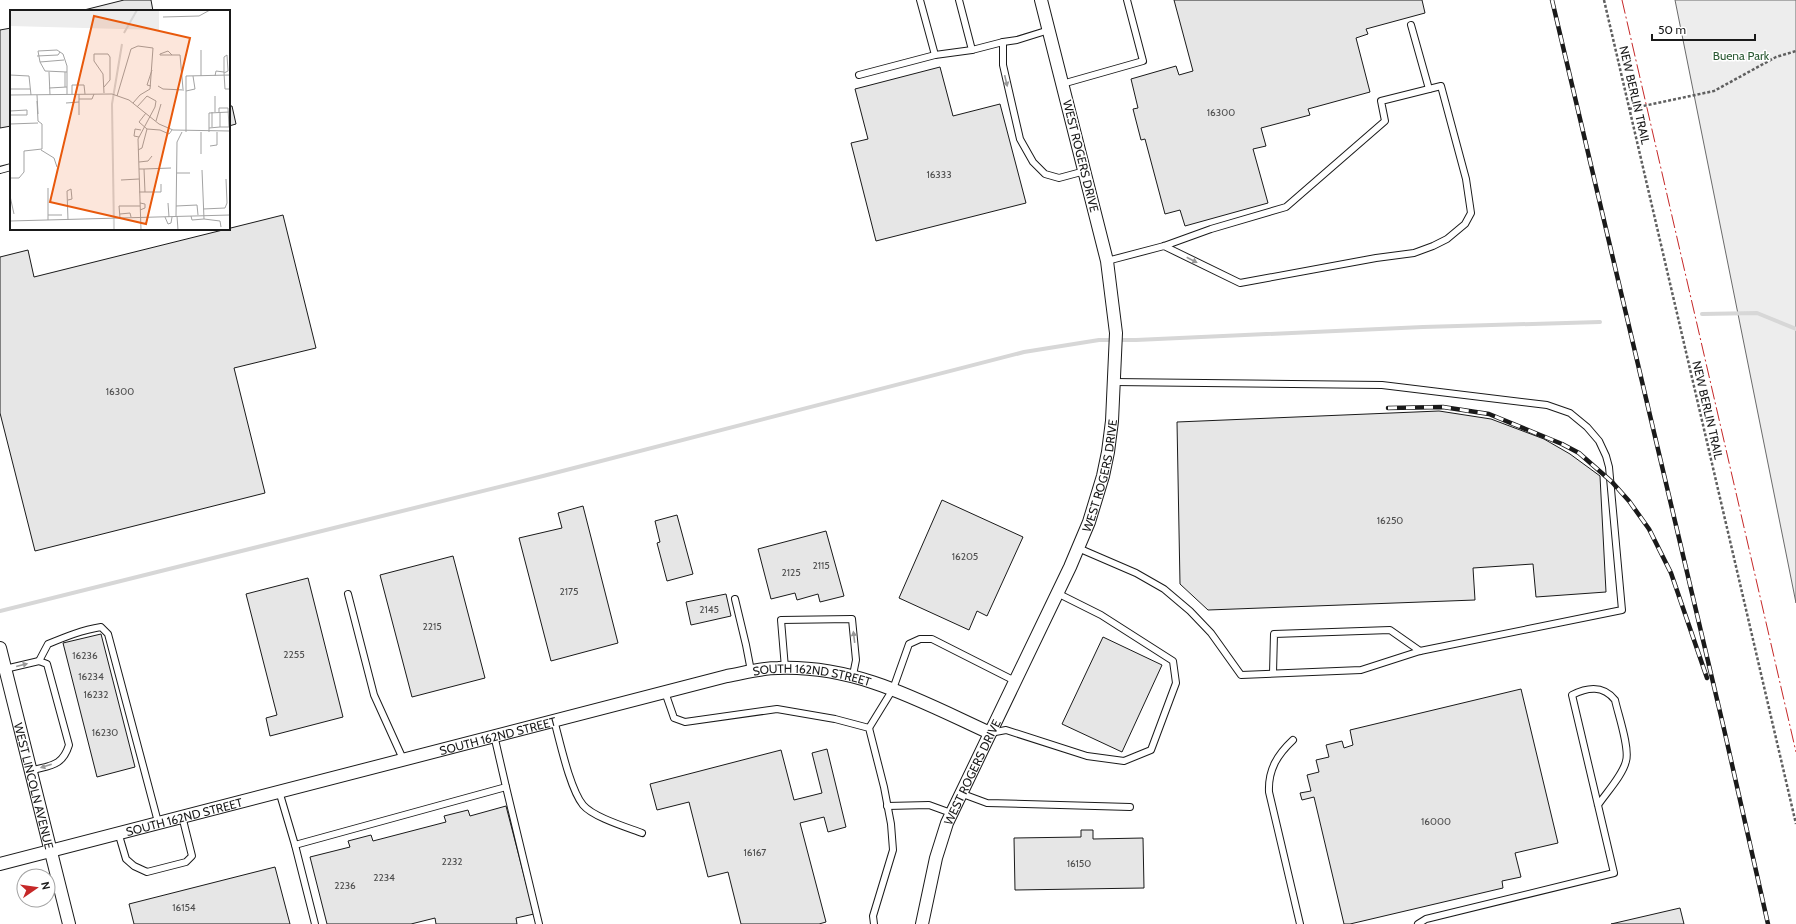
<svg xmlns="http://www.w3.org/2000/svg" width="1796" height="924" font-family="Cabin,sans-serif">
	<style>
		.built { fill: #ededed; stroke: #6a6a6a }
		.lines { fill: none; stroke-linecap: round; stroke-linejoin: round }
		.stream { stroke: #d7d7d7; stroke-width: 4 }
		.building { fill: #e6e6e6; stroke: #1a1a1a }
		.lane-casing { stroke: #1a1a1a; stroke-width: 8 }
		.street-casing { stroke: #1a1a1a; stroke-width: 14 }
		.path { stroke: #5f5f5f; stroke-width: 2.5; stroke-dasharray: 3 2; stroke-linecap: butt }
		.lane { stroke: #fff; stroke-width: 6 }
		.street { stroke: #fff; stroke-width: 12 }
		.rail-casing { stroke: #1a1a1a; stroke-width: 4.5 }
		.rail { stroke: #fff; stroke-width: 3; stroke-dasharray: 9; stroke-linecap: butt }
		.power { stroke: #c62828; stroke-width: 1; stroke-dasharray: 14 3 2 3; stroke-linecap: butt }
		.oneway { fill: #989898 }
		.labels { text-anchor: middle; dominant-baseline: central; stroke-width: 3; stroke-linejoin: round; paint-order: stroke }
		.number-label { font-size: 10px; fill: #4d4d4d }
		.park-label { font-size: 12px; fill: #2b5a34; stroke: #fff }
		.street-label { font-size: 12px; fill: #1a1a1a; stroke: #fff }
		.inset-river { fill: none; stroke: #d7d7d7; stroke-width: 2 }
		.inset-road { fill: none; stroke: #a3a3a3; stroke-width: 1 }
		.view { fill: #e8590c; fill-opacity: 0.15; stroke: #e8590c; stroke-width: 2 }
		.inset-edge { fill: none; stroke: #1a1a1a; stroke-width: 2 }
	</style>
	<rect width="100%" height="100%" fill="#fff"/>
	<!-- built -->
	<polygon class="built" points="1675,0 1796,0 1796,603"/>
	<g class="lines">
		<!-- stream -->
		<g class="stream">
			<polyline points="1702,314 1757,313 1796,329"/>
			<polyline points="0,611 543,476 1024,352 1099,340 1136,340 1423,327 1600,322"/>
		</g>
	</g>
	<!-- building -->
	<g class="building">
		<polygon points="124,0 151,0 153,11 80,11"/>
		<polygon points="1174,0 1422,0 1425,13 1366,29 1368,34 1356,38 1370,92 1308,109 1310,115 1261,128 1266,146 1253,149 1268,203 1185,226 1180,210 1165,214 1145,139 1141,140 1133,109 1138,108 1131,79 1176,66 1179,75 1193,71"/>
		<polygon points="11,28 11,126 0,128 0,30"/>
		<polygon points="940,67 953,116 1000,104 1026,203 876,241 851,143 868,139 855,89"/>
		<polygon points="229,106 232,106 236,124 229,126"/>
		<polygon points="283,215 316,348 234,368 265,493 35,551 0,413 0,257 28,250 34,277"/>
		<polygon points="1439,411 1491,419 1544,439 1570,454 1600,476 1606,592 1536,597 1533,564 1473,568 1475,600 1208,610 1180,584 1177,422"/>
		<polygon points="942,500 1023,537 987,616 977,611 969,630 899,598"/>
		<polygon points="583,506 618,643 551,661 519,538 562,528 558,513"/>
		<polygon points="677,515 693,574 667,581 657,543 660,542 655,521"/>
		<polygon points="826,531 844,596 820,602 818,594 797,600 795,593 771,599 758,549"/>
		<polygon points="453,556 485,678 412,697 380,575"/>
		<polygon points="308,578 343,717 270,736 266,718 277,715 246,594"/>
		<polygon points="726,594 731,616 691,625 686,602"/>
		<polygon points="101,634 135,767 97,777 63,643"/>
		<polygon points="1103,637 1162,665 1122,752 1062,724"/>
		<polygon points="1521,689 1558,843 1515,853 1521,877 1502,881 1503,888 1350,924 1344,924 1314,797 1302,800 1300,793 1311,791 1307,775 1319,772 1316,760 1329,757 1326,745 1342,741 1344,748 1353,745 1350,730"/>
		<polygon points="827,749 846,827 828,832 824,817 800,823 826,922 819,924 741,924 728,872 708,877 689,802 657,810 650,784 781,750 794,800 822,793 812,753"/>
		<polygon points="506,806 534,914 516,918 517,924 436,924 435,918 411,924 327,924 310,857 350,847 348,841 371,835 373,841 446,822 444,816 468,810 470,816"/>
		<polygon points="1081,830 1093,830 1093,839 1143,838 1144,888 1015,890 1014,838 1081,837"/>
		<polygon points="275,867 290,924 134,924 129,904"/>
		<polygon points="1680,908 1684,924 1611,924"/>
	</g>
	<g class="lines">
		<defs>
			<g id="lane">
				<polyline points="920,0 935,55"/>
				<polyline points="959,0 972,50"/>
				<polyline points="1411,25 1429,89"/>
				<polyline points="1003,42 1003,65 1020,139 1033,162 1045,174 1059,178 1085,171"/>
				<polyline points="859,75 935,55 972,50 1003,42 1017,40 1049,30"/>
				<polyline points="1062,84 1143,61 1127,0"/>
				<polyline points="0,170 11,167"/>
				<polyline points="1107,261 1164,246 1211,229 1286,207 1385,121 1381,101 1441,86 1466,179 1471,213 1465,224 1447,239 1433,246 1414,253 1376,258 1240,283 1164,246"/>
				<polyline points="1078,548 1136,573 1164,589 1190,611 1211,633 1241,675 1361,670 1420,651 1622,610 1609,467 1606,456 1599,441 1587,427 1570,413 1547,405 1382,385 1114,382"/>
				<polyline points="348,594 374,695 403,759"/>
				<polyline points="735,599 746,645 751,671"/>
				<path d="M39,661L48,644C65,637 82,630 101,627L108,634L158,822"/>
				<polyline points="785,668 781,620 852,619 856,660 853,675"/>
				<path d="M5,669L39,661L47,664L69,745C62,767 50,765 30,771"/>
				<polyline points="1273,673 1274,634 1390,630 1420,651"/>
				<polyline points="665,692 674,718 685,722 777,709 835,719 869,728 884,787 891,824 893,850 873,916 874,924"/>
				<path d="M554,720C560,742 570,789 583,805C593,817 626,827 642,833"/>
				<polyline points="869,728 893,689 909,644 920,639 932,639 1015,681"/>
				<polyline points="990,733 1006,730 1087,756 1124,761 1151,750 1176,683 1173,661 1101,615 1057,593"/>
				<path d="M1293,740C1277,755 1268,770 1269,792L1300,924"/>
				<polyline points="506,787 539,924"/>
				<polyline points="279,791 295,845 315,924"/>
				<polyline points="960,793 987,803 1130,807"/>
				<polyline points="887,806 929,805 951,813"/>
				<polyline points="118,832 126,859 134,866 147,872 186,862 192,856 182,816"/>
				<polyline points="295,845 506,787 494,735"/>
				<path d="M1418,924L1426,919L1614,873L1572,695C1588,687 1603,685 1615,700C1618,714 1630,748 1626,761C1623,775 1606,793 1598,805"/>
			</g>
			<g id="street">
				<path id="s1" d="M0,648L69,924"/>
				<path id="s2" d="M0,864L727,676C744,673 761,668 778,668C857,665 920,701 990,733"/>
				<path id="s3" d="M922,924L936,858L947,823L1070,567L1089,522L1103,476L1108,452L1112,421L1116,333L1107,261L1041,0"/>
			</g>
		</defs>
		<!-- lane casing -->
		<use href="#lane" class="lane-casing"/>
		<!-- street casing -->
		<use href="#street" class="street-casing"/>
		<!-- path -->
		<g class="path">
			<polyline points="1604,0 1796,824"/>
			<polyline points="1629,109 1714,91 1776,57 1796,51"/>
		</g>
		<!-- lane -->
		<use href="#lane" class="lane"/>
		<!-- street -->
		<use href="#street" class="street"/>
		<defs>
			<g id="rail">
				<polyline points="1552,0 1724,729 1768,924"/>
				<polyline points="1388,408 1443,407 1489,414 1562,444 1579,453 1612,482 1629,501 1649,529 1671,573 1707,678"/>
			</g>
		</defs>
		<!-- rail casing -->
		<use href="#rail" class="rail-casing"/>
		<!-- rail -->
		<use href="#rail" class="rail"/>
		<!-- power -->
		<polyline class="power" points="1622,0 1796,752"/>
	</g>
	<!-- one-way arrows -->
	<defs><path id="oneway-solid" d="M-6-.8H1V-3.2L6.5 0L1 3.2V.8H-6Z"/></defs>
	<g class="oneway">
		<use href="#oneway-solid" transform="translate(1006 81) rotate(77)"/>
		<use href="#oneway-solid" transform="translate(1192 260) rotate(27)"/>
		<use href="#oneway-solid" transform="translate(854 637) rotate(-97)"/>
		<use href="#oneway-solid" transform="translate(22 665) rotate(-14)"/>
		<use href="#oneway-solid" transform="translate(46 766) rotate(162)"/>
	</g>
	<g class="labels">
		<!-- number labels -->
		<g class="number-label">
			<text x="1221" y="112">16300</text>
			<text x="939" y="174">16333</text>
			<text x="120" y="391">16300</text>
			<text x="1390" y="520">16250</text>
			<text x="965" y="556">16205</text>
			<text x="821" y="565">2115</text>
			<text x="791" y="572">2125</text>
			<text x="569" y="591">2175</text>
			<text x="709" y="609">2145</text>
			<text x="432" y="626">2215</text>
			<text x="294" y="654">2255</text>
			<text x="85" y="655">16236</text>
			<text x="91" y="676">16234</text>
			<text x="96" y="694">16232</text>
			<text x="105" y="732">16230</text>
			<text x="1436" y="821">16000</text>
			<text x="755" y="852">16167</text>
			<text x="452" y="861">2232</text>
			<text x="1079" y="863">16150</text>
			<text x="384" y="877">2234</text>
			<text x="345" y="885">2236</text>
			<text x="184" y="907">16154</text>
		</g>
		<!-- park labels -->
		<g class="park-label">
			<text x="1741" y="55">Buena Park</text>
		</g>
		<!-- street labels -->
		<g class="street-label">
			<text transform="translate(1635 95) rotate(77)">NEW BERLIN TRAIL</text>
			<text transform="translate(1081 156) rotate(76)">WEST ROGERS DRIVE</text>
			<text transform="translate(1708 410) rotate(77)">NEW BERLIN TRAIL</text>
			<text stroke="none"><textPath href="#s3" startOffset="485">WEST ROGERS DRIVE</textPath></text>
			<text stroke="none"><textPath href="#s2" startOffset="837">SOUTH 162ND STREET</textPath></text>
			<text stroke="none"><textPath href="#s2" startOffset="514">SOUTH 162ND STREET</textPath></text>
			<text stroke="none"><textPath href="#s3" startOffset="161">WEST ROGERS DRIVE</textPath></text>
			<text stroke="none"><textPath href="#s1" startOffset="142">WEST LINCOLN AVENUE</textPath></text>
			<text stroke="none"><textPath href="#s2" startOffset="190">SOUTH 162ND STREET</textPath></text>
		</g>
	</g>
	<!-- overview -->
	<g transform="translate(10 10)">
		<rect width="220" height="220" fill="#fff"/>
		<path d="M0,0H149V20L0,16Z" fill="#ededed"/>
		<path class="inset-river" d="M114,23L127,0M104,220L102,94L112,34"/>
		<path class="inset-road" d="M153,7L189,6L200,0M162,45L158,41L150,44V45H170L173,79M27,46L48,45L50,42M30,52L54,50M39,62L40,85M55,62V77M57,62L35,61L30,52L28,41L47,40L53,44L57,56V84M214,63V47L217,45L218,61L214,63L215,79H220M0,65L19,66L21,85M191,66V40M205,66L206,61L214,62M141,76L137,75L142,60M148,76L153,79L174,80M94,77L100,70V47L98,44H84V51L93,64L94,83M39,78L57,77M0,79H20M176,81L185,79L183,66M62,84V75H74L75,84M69,84V105M0,85L102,84L119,90L149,114L163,120L220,121M27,85L28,104M107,86L121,39L128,36L143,38L140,79L130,85L123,93M205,86V102M69,89H82L84,84M56,93L69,92M127,97L137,86L146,91L145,97L128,129L131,220M0,101L17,100V105H0M202,102V117M209,102V98H218L219,117H210M136,103L129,112L137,119M146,111L151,94M0,114L28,113M199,118L210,117V102M176,122V66L220,65M191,122V144M199,122V103L220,102M129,127L124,126L125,119L131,120M200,136L207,135V122M31,140L44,148L47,157M128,140L132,138L137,119L150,120L159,124L162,120M129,152L138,151L142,146M129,159H134L135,182M134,159L161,158M192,160L194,209L210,211L211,217M167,163H180M0,168H9L14,162V141L32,139V114L28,111L27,91M111,170L129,169M38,178V210M129,182H151V174M0,186L4,204M58,190L62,189L61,179L57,181L58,210M130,193L135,194V198L130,200M158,193L159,207M166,196L187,195L188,205M193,199L215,198L217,193L216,169M110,204L120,203L121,207M38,205H52M166,206L167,132L172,122M167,206L168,220M181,206L182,210L194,209M155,207L158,214L161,213L162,207M110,208L109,196H130M0,211L220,205"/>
		<path class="view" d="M84,6L180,28L136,214L40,192Z"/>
		<rect width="220" height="220" class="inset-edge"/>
	</g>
	<!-- north arrow -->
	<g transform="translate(36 888) rotate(77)"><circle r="19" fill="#ffffff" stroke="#a3a3a3"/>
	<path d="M0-3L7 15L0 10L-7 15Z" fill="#c62828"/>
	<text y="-6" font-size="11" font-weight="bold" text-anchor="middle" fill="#1a1a1a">N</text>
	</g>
	<!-- scale -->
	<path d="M1652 34v6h103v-6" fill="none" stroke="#1a1a1a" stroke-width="2"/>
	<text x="1658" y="34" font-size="12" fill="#1a1a1a" stroke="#ffffff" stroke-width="3" paint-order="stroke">50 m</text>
</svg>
